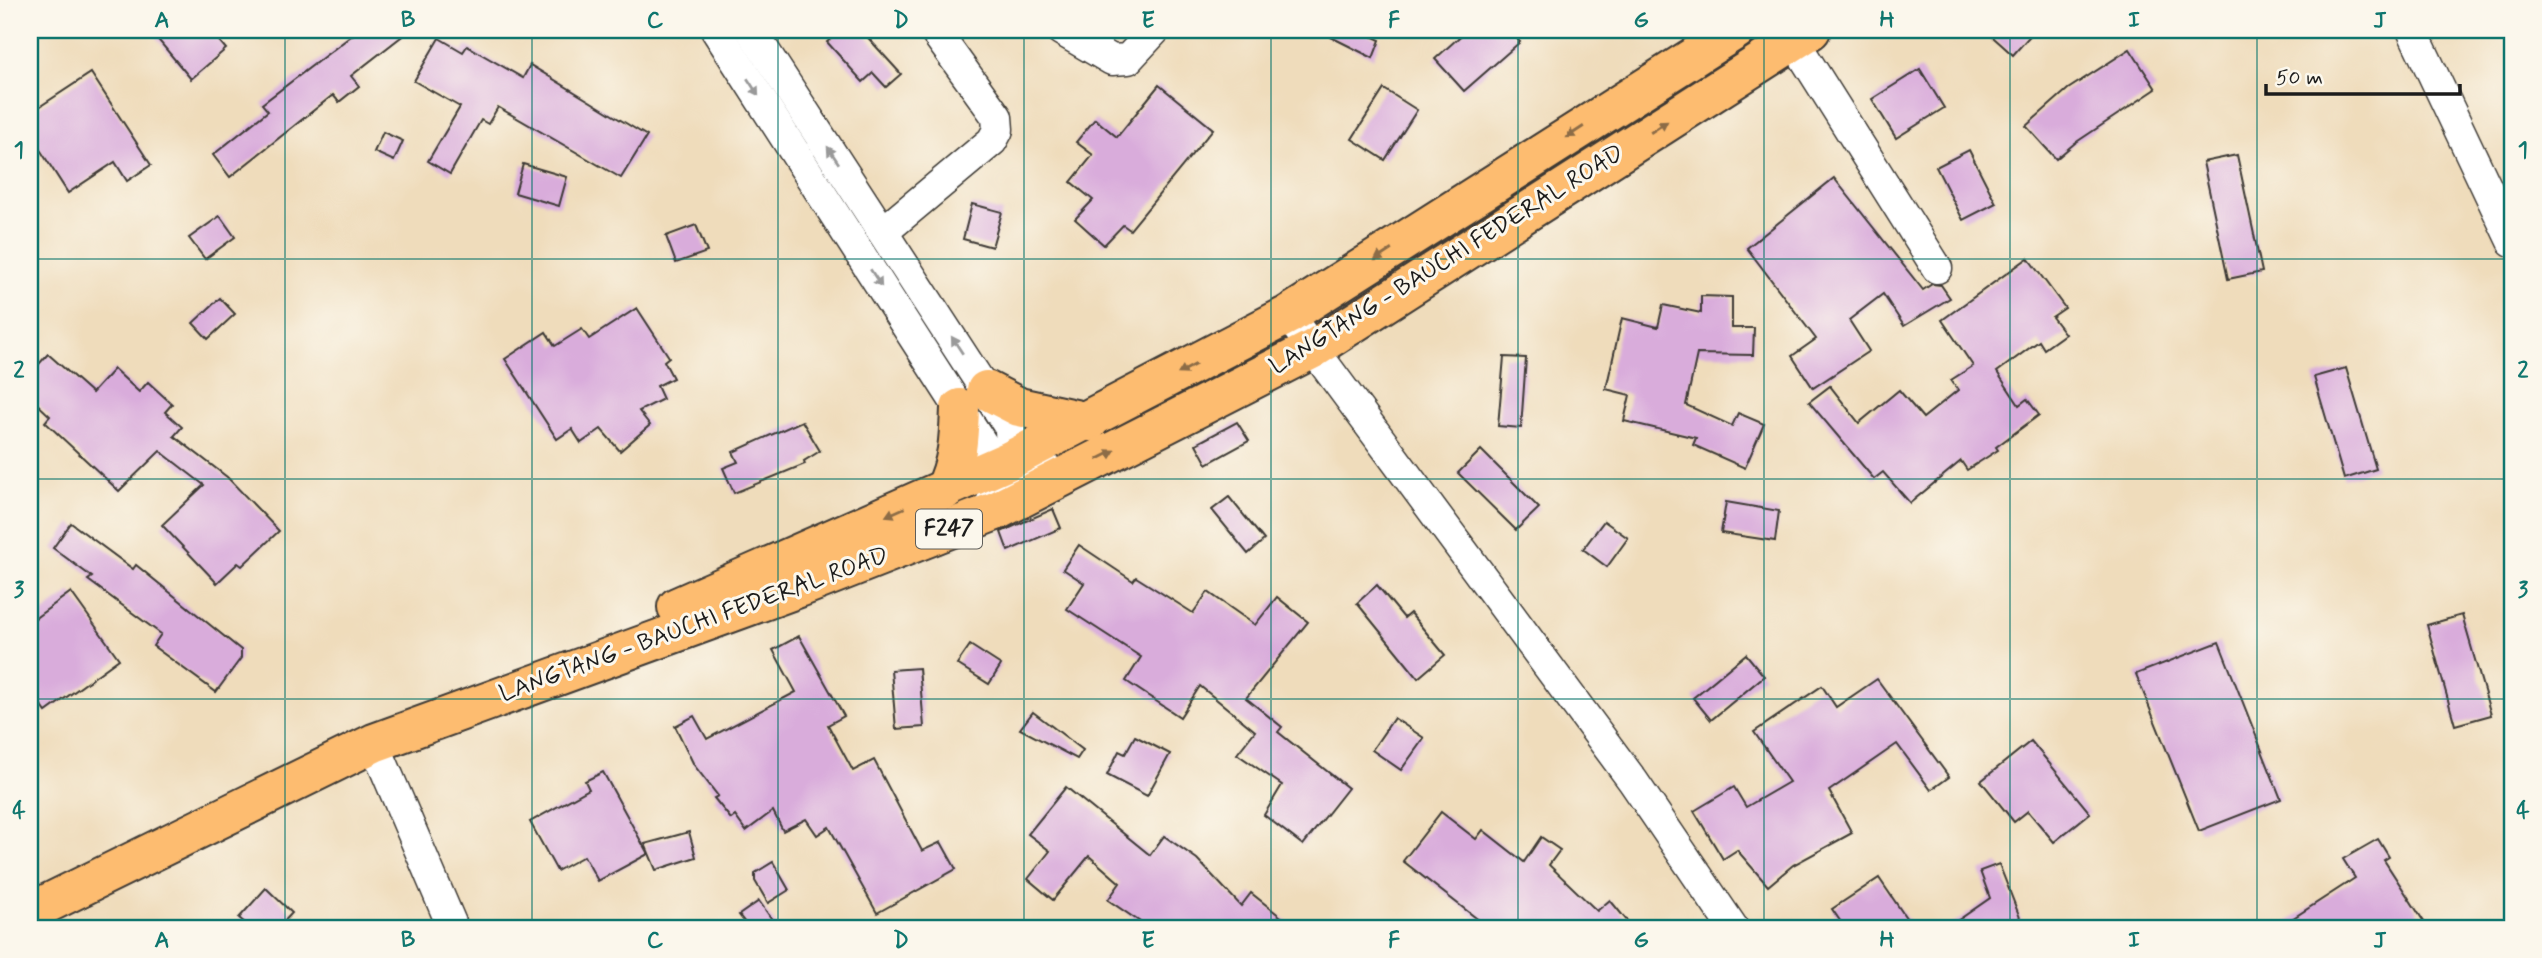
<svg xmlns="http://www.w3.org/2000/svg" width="2542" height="958" font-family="Mynerve,sans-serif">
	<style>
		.building { fill: #d9acdb }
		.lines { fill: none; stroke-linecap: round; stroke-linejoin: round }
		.minor-casing { stroke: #3c3934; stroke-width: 33 }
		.major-casing { stroke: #3c3934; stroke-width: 42 }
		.minor { stroke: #fff; stroke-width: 30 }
		.major { stroke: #fdbc70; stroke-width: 38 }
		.oneway { fill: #999 }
		.oneway2 { fill: #8c6c46 }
		.grid { fill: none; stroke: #0f766e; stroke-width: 2; stroke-opacity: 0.55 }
		.labels { text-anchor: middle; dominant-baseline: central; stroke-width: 6; stroke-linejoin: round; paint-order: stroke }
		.shield { fill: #fbf7ec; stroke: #5f5e5a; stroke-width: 2 }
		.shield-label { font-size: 23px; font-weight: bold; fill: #1c1c1c }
		.street-label { font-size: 24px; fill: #1c1c1c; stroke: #fbf7ec }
		.neatline { fill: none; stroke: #0f766e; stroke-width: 2.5 }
		.grid-label { font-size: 23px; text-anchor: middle; font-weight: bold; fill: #0f766e }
	</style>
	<rect width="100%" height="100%" fill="#fbf7ec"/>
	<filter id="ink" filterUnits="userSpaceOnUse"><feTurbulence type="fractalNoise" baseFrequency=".0143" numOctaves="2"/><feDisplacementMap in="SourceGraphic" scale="14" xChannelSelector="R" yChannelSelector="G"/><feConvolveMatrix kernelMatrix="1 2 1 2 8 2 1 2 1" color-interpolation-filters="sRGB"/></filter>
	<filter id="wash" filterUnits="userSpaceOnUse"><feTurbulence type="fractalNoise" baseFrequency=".00686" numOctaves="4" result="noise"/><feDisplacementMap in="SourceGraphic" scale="28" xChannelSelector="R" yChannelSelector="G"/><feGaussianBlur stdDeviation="1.57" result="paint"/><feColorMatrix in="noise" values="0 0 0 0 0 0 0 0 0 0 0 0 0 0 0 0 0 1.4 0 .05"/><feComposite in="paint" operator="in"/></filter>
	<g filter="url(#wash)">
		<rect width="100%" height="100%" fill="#efdcbb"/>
		<g id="blocks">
			<!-- building -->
			<g class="building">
				<polygon points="150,30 210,30 226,49 191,79"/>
				<polygon points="359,30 410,30 351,76 359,86 339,102 333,95 230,177 213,155 268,111 262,104"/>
				<polygon points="841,30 861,30 901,74 886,87 873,73 863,82 827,42"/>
				<polygon points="1317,30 1358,30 1380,40 1373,58"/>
				<polygon points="1467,30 1509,30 1520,42 1464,91 1435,59"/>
				<polygon points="1985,30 2035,30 2013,55"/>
				<polygon points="439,38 463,52 467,46 523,78 530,65 647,136 621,178 498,107 488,124 481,120 450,174 428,161 460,107 414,81"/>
				<polygon points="2130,49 2156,89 2075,143 2056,159 2026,126 2068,89"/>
				<polygon points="1920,69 1944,108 1896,138 1872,99"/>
				<polygon points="91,73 151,165 127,181 115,162 68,193 30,134 30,113"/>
				<polygon points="1159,85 1213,129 1130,230 1123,225 1104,245 1075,219 1093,200 1071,182 1093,155 1076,142 1095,119 1117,137"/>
				<polygon points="1384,89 1417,110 1385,160 1352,139"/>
				<polygon points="383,132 403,141 394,161 374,152"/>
				<polygon points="1969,150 1996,203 1963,220 1936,167"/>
				<polygon points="2237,155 2262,272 2228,279 2203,162"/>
				<polygon points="523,164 567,177 559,206 515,193"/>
				<polygon points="1834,178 1923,290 1932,284 1941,285 1950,298 1904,326 1883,294 1849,320 1869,351 1813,388 1792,356 1816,339 1747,248"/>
				<polygon points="972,204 1002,212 992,247 963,239"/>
				<polygon points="220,216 235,237 205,259 189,238"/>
				<polygon points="696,225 707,252 676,263 666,236"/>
				<polygon points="2028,258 2065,308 2052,317 2065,334 2044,349 2039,341 1997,372 2019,405 2027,399 2039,415 1996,447 1998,450 1967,470 1961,461 1910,503 1883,472 1874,479 1809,402 1830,386 1859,423 1899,390 1923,418 1958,390 1951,380 1973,366 1942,320"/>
				<polygon points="1701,296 1732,297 1732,328 1754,328 1753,355 1697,354 1686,405 1732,426 1738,413 1764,424 1745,468 1693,445 1696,438 1624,421 1630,395 1606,389 1622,318 1658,327 1663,305 1701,313"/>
				<polygon points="220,298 235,314 208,339 193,323"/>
				<polygon points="637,308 669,357 664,361 673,378 657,386 663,399 639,411 650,425 620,451 601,429 581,443 572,429 557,439 505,359 546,332 555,346 582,329 589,339"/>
				<polygon points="48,354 92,393 114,369 139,392 148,382 172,404 165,412 182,427 174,436 227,477 279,531 242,566 238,563 217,583 162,525 204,485 160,451 119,491 45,422 50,416 30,397 30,374"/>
				<polygon points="1504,357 1526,358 1521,428 1498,426"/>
				<polygon points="2346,368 2376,469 2344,479 2314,377"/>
				<polygon points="802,421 820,451 804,461 805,464 734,493 723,468 738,462 733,452"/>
				<polygon points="1237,422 1249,441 1207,464 1196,444"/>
				<polygon points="1481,450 1539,508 1516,530 1458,473"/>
				<polygon points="1229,497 1264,540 1248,554 1212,510"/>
				<polygon points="1726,502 1779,511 1775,541 1721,533"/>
				<polygon points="1053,509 1061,528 1008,551 1001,532"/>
				<polygon points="1604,521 1628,538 1607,567 1583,549"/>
				<polygon points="71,523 133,569 136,565 241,650 241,658 216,692 153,646 161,634 88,580 92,577 53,548"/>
				<polygon points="1079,545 1133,581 1136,577 1193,613 1208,592 1255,625 1277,597 1308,622 1246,698 1282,727 1278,732 1348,788 1303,845 1264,815 1282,785 1237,754 1255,731 1200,686 1180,717 1126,681 1141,657 1067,609 1084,583 1063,569"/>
				<polygon points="1377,585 1404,618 1410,613 1445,655 1418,678 1357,603"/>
				<polygon points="71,592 119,659 46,712 30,690 30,622"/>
				<polygon points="2462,615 2491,715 2455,725 2427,625"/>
				<polygon points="799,636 844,716 828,725 853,771 874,760 922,851 941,842 956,869 877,913 829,827 817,835 806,819 783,831 773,811 746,831 735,816 731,819 714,798 718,796 694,765 675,726 694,716 707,739 796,692 773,650"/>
				<polygon points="2219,642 2281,799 2199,831 2136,674"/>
				<polygon points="970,645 1001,665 989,684 957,664"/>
				<polygon points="1746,654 1764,676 1711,720 1693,698"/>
				<polygon points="919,668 924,727 896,729 891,670"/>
				<polygon points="1877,679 1949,777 1931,790 1897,744 1829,791 1852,833 1793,865 1768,886 1737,850 1723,859 1694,811 1734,787 1746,807 1789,782 1754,732 1822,686 1836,707"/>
				<polygon points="1033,712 1083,750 1077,759 1020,729"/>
				<polygon points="1394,718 1424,738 1401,770 1372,750"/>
				<polygon points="1135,736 1170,754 1147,796 1107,775 1119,751 1125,754"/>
				<polygon points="2031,741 2090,813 2054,842 2028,811 2014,822 1981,781"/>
				<polygon points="603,772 648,854 598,881 584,856 557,871 530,822 589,789 585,781"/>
				<polygon points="1066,787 1150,855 1164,836 1197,859 1241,906 1251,893 1295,928 1149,928 1108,900 1120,883 1089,856 1053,900 1028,879 1050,851 1028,834"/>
				<polygon points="1441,812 1476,839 1483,830 1524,862 1541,837 1560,850 1549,865 1597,911 1610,900 1633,928 1489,928 1403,861"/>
				<polygon points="689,832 696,857 656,870 645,844"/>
				<polygon points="2378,839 2389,857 2384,860 2428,928 2278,928 2355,878 2343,859"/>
				<polygon points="773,862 789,890 768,903 755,881 755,873"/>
				<polygon points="1999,864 2024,928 1947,928 1990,898 1980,871"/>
				<polygon points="1879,878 1913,928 1845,928 1832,909"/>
				<polygon points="266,888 292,913 278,928 251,928 239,918"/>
				<polygon points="759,901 778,928 749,928 739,915"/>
			</g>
		</g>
	</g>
	<g filter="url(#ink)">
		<use href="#blocks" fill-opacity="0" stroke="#3c3934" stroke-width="2"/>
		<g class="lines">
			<defs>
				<g id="minor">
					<polyline points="716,30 985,448 1008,461 1066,475"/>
					<polyline points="751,30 1010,428 1011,455 986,515"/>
					<polyline points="1061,30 1112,60 1128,59 1155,30"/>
					<polyline points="2412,30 2512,241"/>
					<polyline points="1794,41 1937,268"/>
					<polyline points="884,231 992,141 998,130 997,117 934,30"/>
					<polyline points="1288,315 1633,781 1733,928"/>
					<polyline points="374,743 453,928"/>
				</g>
				<g id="major">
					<polyline points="986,390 1019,407 1089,422"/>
					<path d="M944,491C958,463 959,438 960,408"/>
					<polyline points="677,607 1008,461 1288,315 1736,30"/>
					<polyline points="30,912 374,743 799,588 998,510 1313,349 1811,30"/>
				</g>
			</defs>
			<!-- minor casing -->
			<use href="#minor" class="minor-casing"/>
			<!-- major casing -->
			<use href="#major" class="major-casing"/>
			<!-- minor -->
			<use href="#minor" class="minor"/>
			<!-- major -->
			<use href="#major" class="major"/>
		</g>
		<!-- one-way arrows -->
		<defs><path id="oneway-solid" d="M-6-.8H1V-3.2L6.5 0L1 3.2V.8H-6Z" transform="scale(1.75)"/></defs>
		<g class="oneway">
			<use href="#oneway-solid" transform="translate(753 87) rotate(57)"/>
			<use href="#oneway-solid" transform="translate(833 155) rotate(-124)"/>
			<use href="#oneway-solid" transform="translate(876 278) rotate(57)"/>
			<use href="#oneway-solid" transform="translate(957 345) rotate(-123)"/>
		</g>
		<g class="oneway2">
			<use href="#oneway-solid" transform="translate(1659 127) rotate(-33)"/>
			<use href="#oneway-solid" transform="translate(1575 132) rotate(147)"/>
			<use href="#oneway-solid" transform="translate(1383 255) rotate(147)"/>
			<use href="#oneway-solid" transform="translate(1187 369) rotate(152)"/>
			<use href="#oneway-solid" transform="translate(1106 455) rotate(-27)"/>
			<use href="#oneway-solid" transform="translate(895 512) rotate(156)"/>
		</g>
	</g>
	<!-- grid -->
	<path class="grid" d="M285,30V928M532,30V928M778,30V928M1024,30V928M1271,30V928M1518,30V928M1764,30V928M2010,30V928M2257,30V928M30,259H2512M30,479H2512M30,699H2512"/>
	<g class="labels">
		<!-- shield labels -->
		<rect class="shield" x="916" y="509.5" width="66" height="39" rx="5"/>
		<g class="shield-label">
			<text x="949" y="529">F247</text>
		</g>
		<!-- street labels -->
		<g class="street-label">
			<text transform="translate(1447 260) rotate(-32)">LANGTANG - BAUCHI FEDERAL ROAD</text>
			<text transform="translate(694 625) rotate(-20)">LANGTANG - BAUCHI FEDERAL ROAD</text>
		</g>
	</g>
	<!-- margin -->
	<rect width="2542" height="958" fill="none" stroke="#fbf7ec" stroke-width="77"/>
	<!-- scale -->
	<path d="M2266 84v10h194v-10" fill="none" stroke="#1c1c1c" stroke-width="3.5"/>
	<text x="2276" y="84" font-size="21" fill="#1c1c1c" stroke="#fbf7ec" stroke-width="5" paint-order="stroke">50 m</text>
	<rect x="38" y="38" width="2466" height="882" class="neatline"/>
	<g class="grid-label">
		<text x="162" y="27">A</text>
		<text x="408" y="27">B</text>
		<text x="655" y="27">C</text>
		<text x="901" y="27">D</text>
		<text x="1148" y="27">E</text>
		<text x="1394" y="27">F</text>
		<text x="1641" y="27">G</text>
		<text x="1887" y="27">H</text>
		<text x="2134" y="27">I</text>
		<text x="2380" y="27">J</text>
		<text x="19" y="157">1</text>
		<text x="2523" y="157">1</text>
		<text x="19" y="377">2</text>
		<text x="2523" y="377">2</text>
		<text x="19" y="597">3</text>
		<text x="2523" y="597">3</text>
		<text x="19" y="817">4</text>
		<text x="2523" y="817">4</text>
		<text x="162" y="947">A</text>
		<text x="408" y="947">B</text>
		<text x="655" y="947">C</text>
		<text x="901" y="947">D</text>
		<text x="1148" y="947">E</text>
		<text x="1394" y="947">F</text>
		<text x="1641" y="947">G</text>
		<text x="1887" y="947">H</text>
		<text x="2134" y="947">I</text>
		<text x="2380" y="947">J</text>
	</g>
</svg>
